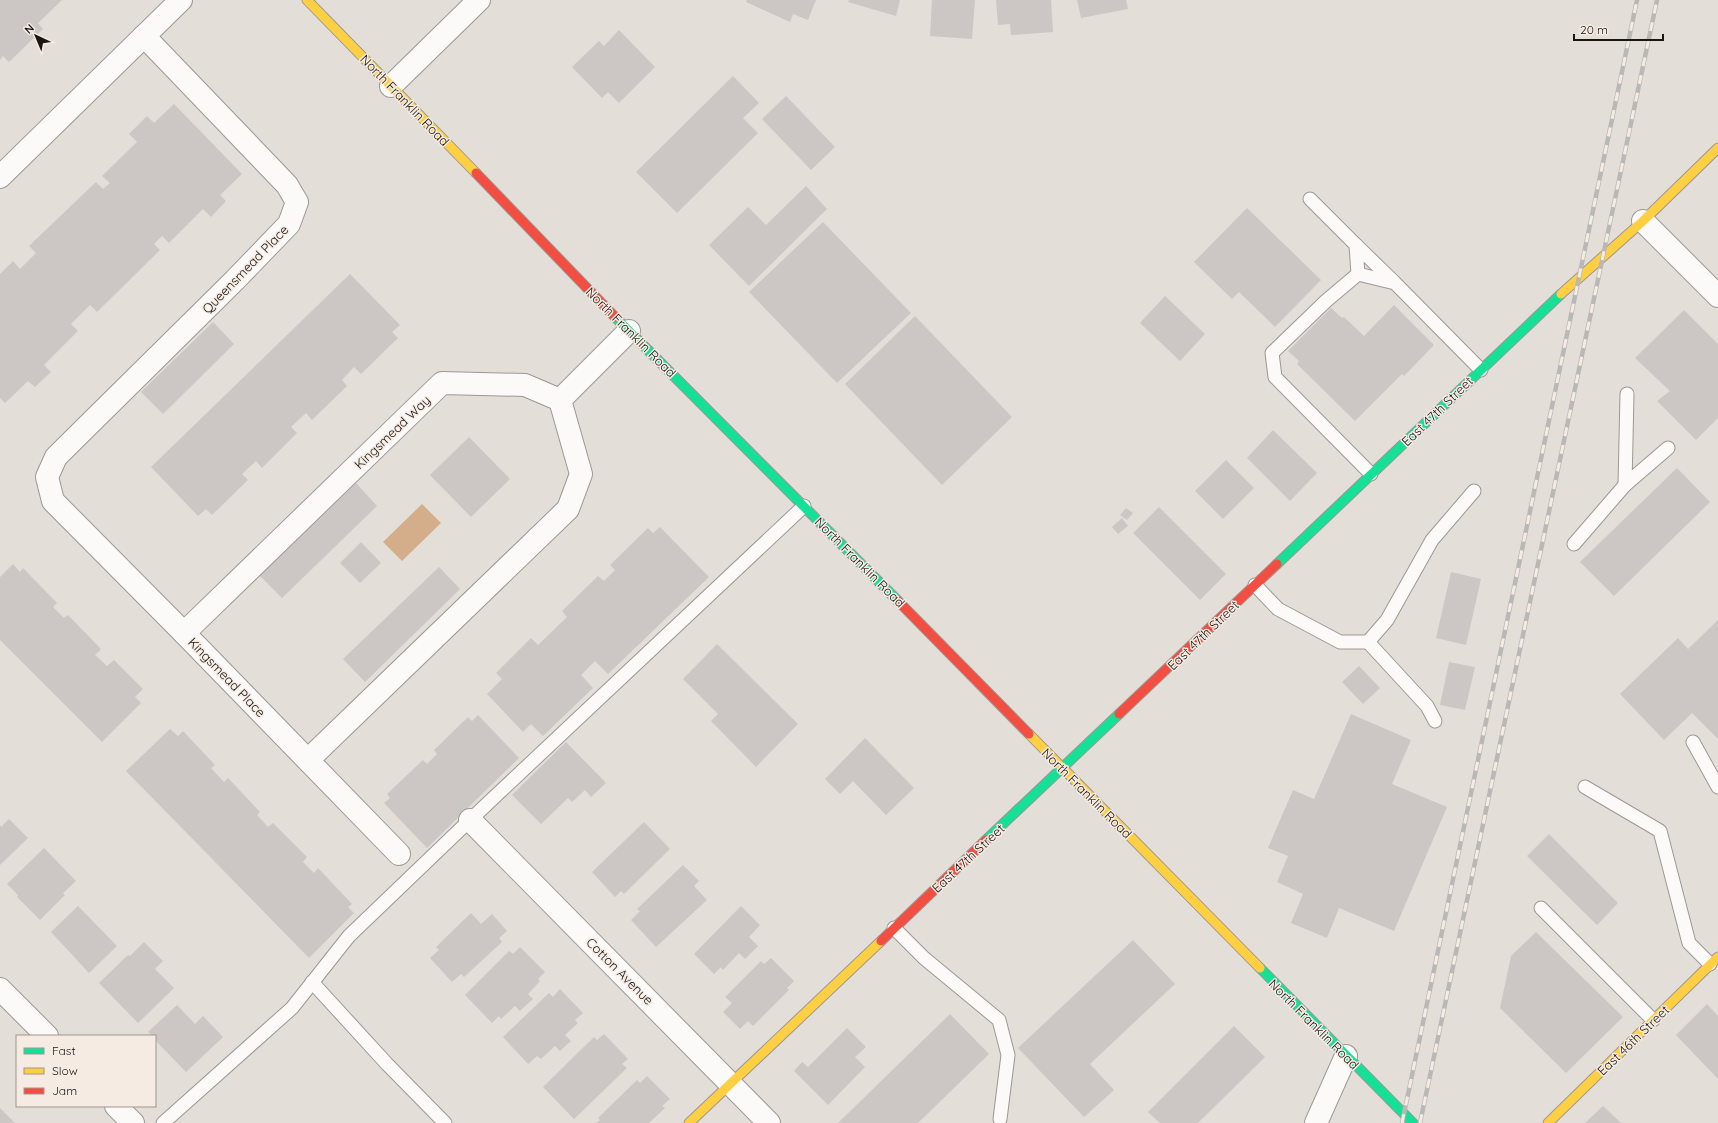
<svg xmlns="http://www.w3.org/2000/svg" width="1718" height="1123" font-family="Quicksand,sans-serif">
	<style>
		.water { fill: #d4ae8b }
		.building { fill: #ccc7c4 }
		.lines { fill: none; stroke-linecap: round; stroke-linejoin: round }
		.lane-casing { stroke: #9c9894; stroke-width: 15 }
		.street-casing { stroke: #9c9894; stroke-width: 24 }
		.fast-casing { stroke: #9c9894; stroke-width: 11 }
		.slow-casing { stroke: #9c9894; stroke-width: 11 }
		.jam-casing { stroke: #9c9894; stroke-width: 11 }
		.lane { stroke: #fbfaf9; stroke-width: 13 }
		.street { stroke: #fbfaf9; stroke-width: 22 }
		.fast { stroke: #16e098; stroke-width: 9 }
		.slow { stroke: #ffcf43; stroke-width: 9 }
		.jam { stroke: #f24e42; stroke-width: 9 }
		.rail-casing { stroke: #bab8b7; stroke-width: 4.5 }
		.rail { stroke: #f5ebe2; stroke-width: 3; stroke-dasharray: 9; stroke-linecap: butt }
		.labels { text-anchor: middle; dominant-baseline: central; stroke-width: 3; stroke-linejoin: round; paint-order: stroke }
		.street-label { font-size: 13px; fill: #181512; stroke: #f5ebe2 }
	</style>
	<rect width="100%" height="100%" fill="#e4ded9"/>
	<!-- water -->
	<polygon class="water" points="422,504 441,523 402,561 383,542"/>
	<!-- building -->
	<g class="building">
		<polygon points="0,0 62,0 38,23 43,29 9,62 3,56 0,60"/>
		<polygon points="747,0 816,0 808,20 793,14 790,22 746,2"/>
		<polygon points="849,0 900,0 896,16 848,2"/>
		<polygon points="932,0 975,0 972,39 930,36"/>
		<polygon points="996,0 1051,0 1053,32 1011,35 1010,24 998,25"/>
		<polygon points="1077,0 1126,0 1128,9 1081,18"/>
		<polygon points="619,30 655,67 619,103 608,92 602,98 572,67 599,41 604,46"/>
		<polygon points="733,76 759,103 743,118 758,133 677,213 636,172"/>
		<polygon points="786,96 835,147 811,170 762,119"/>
		<polygon points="174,104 242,174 220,195 226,201 211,217 203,209 169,243 162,236 154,244 160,250 97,312 90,305 71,324 78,331 44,365 51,372 35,387 28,381 5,403 0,398 0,274 13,261 20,269 36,253 29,246 96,182 103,189 110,183 102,176 137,142 129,134 147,116 154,123"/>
		<polygon points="806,186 827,209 749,286 709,245 748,207 766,225"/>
		<polygon points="1247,208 1321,280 1275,327 1239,292 1232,299 1194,262"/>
		<polygon points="823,222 911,313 837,383 749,292"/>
		<polygon points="350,274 400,325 392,332 398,338 361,374 354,367 342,380 347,386 312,420 306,413 291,427 297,433 262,468 256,461 242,474 248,480 212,515 206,509 198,516 151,467"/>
		<polygon points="1165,296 1205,334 1180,361 1140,323"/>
		<polygon points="1394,305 1434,345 1404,376 1402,374 1355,421 1297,364 1299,361 1288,351 1331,308 1342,318 1344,317 1364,336"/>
		<polygon points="1684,310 1718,344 1718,418 1696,440 1657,401 1670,391 1635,358"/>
		<polygon points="915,316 1012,417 942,485 845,384"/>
		<polygon points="213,322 234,344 163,414 141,392"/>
		<polygon points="1273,430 1317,473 1290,501 1247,458"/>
		<polygon points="469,437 510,479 471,517 430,475"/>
		<polygon points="1226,460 1254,488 1223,519 1195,491"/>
		<polygon points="1677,468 1710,502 1614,596 1580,562"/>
		<polygon points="356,483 377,506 282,598 260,576"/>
		<polygon points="1159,507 1226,574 1200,600 1133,533"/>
		<polygon points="1126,508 1133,513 1127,520 1120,515"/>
		<polygon points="1122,518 1128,526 1118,534 1112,527"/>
		<polygon points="660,527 709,577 608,674 595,661 581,675 593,688 543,736 531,724 523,732 487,694 502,679 496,673 531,638 538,645 567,617 562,611 598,576 604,581 615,570 610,565 648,528 653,533"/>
		<polygon points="361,542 381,563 360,583 340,563"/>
		<polygon points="13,564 20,572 23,568 57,603 53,607 64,618 68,615 101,649 95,655 107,666 114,660 143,689 135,697 141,703 102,742 0,640 0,577"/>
		<polygon points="439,567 460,589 365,682 343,659"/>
		<polygon points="1451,572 1481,579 1466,645 1436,638"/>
		<polygon points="1718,620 1718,739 1692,713 1664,740 1620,694 1678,638 1688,649"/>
		<polygon points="717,644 798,724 756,767 711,721 718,714 683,679"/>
		<polygon points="1449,662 1475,667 1465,710 1440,705"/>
		<polygon points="1359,666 1380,688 1363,704 1342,682"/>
		<polygon points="1351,714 1411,740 1392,784 1447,807 1394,931 1339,908 1327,938 1291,923 1303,894 1277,882 1288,856 1268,848 1293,790 1314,799"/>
		<polygon points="478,715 519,758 427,848 384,803 390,798 387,794 423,760 427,764 437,754 434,750 468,717 472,721"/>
		<polygon points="170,729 178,736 183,731 215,765 211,768 224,782 228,778 260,812 257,815 268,827 273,823 307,857 303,862 314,873 318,868 352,904 348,907 354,913 309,958 126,771"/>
		<polygon points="865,738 914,788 886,815 853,781 840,794 825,779"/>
		<polygon points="566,742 606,783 591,797 585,790 572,802 568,798 541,824 512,795"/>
		<polygon points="9,819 28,838 0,865 0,825 1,827"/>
		<polygon points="644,822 670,849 624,894 621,891 615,897 592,872"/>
		<polygon points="1549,834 1618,903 1597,925 1527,856"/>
		<polygon points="44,848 76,881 63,893 65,895 40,920 17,897 18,895 7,884"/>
		<polygon points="683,865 699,881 694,886 707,900 656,947 631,920 640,911 637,909"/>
		<polygon points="78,906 117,946 89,973 51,932"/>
		<polygon points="741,906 760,925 749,937 758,946 745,959 739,953 723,970 721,967 714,974 694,954"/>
		<polygon points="471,913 481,924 492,914 507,931 499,938 502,942 464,977 461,974 452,982 430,958 439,950 436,947"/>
		<polygon points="1536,932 1623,1017 1566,1073 1500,1008 1511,956"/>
		<polygon points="1133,940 1175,984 1090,1064 1114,1090 1084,1117 1018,1048"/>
		<polygon points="144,942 163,961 155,969 174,988 138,1023 99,983 128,955 130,956"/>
		<polygon points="520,947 545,972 538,979 540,981 528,994 533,999 520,1011 515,1006 501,1019 499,1016 492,1023 465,995 509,951 513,954"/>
		<polygon points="771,958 794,981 787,988 789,990 753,1026 748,1021 740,1029 723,1012 732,1003 725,997 761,961 764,964"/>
		<polygon points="560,989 583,1013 575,1020 578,1023 565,1035 571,1041 560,1051 555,1046 541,1059 537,1056 528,1064 503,1037 549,993 553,997"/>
		<polygon points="1707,1004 1718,1016 1718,1079 1676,1035"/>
		<polygon points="177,1005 195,1024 203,1016 223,1037 186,1072 155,1040 155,1036 152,1036 148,1032"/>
		<polygon points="950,1014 989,1054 918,1123 838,1123"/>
		<polygon points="1234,1026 1265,1057 1198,1123 1160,1123 1148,1112"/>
		<polygon points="847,1028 866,1047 855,1057 865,1067 828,1105 794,1071 802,1062 808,1067"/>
		<polygon points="604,1034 628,1059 622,1064 627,1068 574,1119 543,1087 594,1037 597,1040"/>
		<polygon points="647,1076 670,1099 662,1106 665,1108 649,1123 596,1123 600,1120 598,1118 637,1080 640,1083"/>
		<polygon points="1603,1106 1621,1123 1585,1123"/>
		<polygon points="0,1108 15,1123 0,1123"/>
	</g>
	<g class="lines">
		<defs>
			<g id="lane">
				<polyline points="1310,199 1356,245"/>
				<polyline points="1358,274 1356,245 1394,282"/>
				<polyline points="1627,394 1625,485 1668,448"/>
				<polyline points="1371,474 1275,377 1272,353 1326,301 1358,274 1395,283 1481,370"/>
				<polyline points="1574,544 1625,485"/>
				<polyline points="1255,585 1278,609 1340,642 1368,642 1387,620 1432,540 1474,491"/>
				<polyline points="1368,642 1427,706 1435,721"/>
				<polyline points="1693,742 1718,787"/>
				<polyline points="1585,787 1660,831 1689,943 1710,964"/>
				<polyline points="1541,908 1653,1020"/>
				<polyline points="894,928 924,958 999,1020 1008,1055 1000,1119"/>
				<polyline points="312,982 387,1064 445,1123"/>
				<polyline points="163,1123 292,1008 349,936 470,820 804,506"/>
			</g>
			<g id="street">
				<polyline points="144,36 287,185 297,202 289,224 235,280 56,457 47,477 53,501 184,633 399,854"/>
				<polyline points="391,86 479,0"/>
				<polyline points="0,177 181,0"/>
				<polyline points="1643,221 1718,296"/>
				<polyline points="184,633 442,383 525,385 560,400 629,331"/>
				<polyline points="308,760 568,509 581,474 560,400"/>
				<polyline points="470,820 769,1123"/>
				<polyline points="0,989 47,1036"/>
				<polyline points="116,1106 133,1123"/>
				<polyline points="1316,1123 1346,1056"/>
			</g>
			<g id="fast">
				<polyline points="615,317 898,601"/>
				<polyline points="1277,564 1561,294"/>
				<polyline points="986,840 1119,714"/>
				<polyline points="1260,968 1413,1123"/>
			</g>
			<g id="slow">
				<polyline points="307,0 476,173"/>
				<polyline points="1561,294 1643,221 1718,148"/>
				<polyline points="1029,734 1260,968"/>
				<polyline points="689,1123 881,941"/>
				<polyline points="1548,1123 1718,957"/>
			</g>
			<g id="jam">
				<polyline points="476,173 615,317"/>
				<polyline points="898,601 1029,734"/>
				<polyline points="1119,714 1277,564"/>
				<polyline points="881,941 986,840"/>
			</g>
		</defs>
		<!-- lane casing -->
		<use href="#lane" class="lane-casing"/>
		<!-- street casing -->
		<use href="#street" class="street-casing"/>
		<!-- fast casing -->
		<use href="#fast" class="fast-casing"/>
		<!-- slow casing -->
		<use href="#slow" class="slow-casing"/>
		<!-- jam casing -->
		<use href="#jam" class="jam-casing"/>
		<!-- lane -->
		<use href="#lane" class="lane"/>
		<!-- street -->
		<use href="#street" class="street"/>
		<!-- fast -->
		<use href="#fast" class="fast"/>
		<!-- slow -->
		<use href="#slow" class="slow"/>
		<!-- jam -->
		<use href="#jam" class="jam"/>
		<defs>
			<g id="rail">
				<polyline points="1402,1123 1637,0"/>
				<polyline points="1420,1123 1657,0"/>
			</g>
		</defs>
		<!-- rail casing -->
		<use href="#rail" class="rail-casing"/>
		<!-- rail -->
		<use href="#rail" class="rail"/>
	</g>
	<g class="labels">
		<!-- street labels -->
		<g class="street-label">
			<text transform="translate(405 100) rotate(46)">North Franklin Road</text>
			<text transform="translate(245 269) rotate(-46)">Queensmead Place</text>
			<text transform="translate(631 332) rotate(45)">North Franklin Road</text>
			<text transform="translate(1437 411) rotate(-44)">East 47th Street</text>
			<text transform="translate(392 432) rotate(-44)">Kingsmead Way</text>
			<text transform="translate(860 562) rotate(45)">North Franklin Road</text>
			<text transform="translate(1203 635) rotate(-44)">East 47th Street</text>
			<text transform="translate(227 677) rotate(46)">Kingsmead Place</text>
			<text transform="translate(1087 793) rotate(45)">North Franklin Road</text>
			<text transform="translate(968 858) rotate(-43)">East 47th Street</text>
			<text transform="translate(620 971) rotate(45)">Cotton Avenue</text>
			<text transform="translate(1314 1024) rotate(45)">North Franklin Road</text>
			<text transform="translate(1633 1040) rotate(-44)">East 46th Street</text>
		</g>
	</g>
	<!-- legend -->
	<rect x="16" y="1035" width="140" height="72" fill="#f5ebe2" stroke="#9d958f"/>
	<rect x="24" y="1048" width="20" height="6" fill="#16e098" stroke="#9d958f"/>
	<text x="52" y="1055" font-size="12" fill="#181512">Fast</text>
	<rect x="24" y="1068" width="20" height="6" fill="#ffcf43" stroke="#9d958f"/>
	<text x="52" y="1075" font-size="12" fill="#181512">Slow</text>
	<rect x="24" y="1088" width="20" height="6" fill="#f24e42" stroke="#9d958f"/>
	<text x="52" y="1095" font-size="12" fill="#181512">Jam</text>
	<!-- north arrow -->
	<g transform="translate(36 36) rotate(316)" stroke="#f5ebe2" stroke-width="3" paint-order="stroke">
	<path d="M0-3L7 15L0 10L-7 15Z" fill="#181512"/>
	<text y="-6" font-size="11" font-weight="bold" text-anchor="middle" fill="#181512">N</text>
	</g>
	<!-- scale -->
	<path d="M1574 34v6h89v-6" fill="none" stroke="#181512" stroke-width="2"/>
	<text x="1580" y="34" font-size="12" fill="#181512" stroke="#f5ebe2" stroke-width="3" paint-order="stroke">20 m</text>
</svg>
